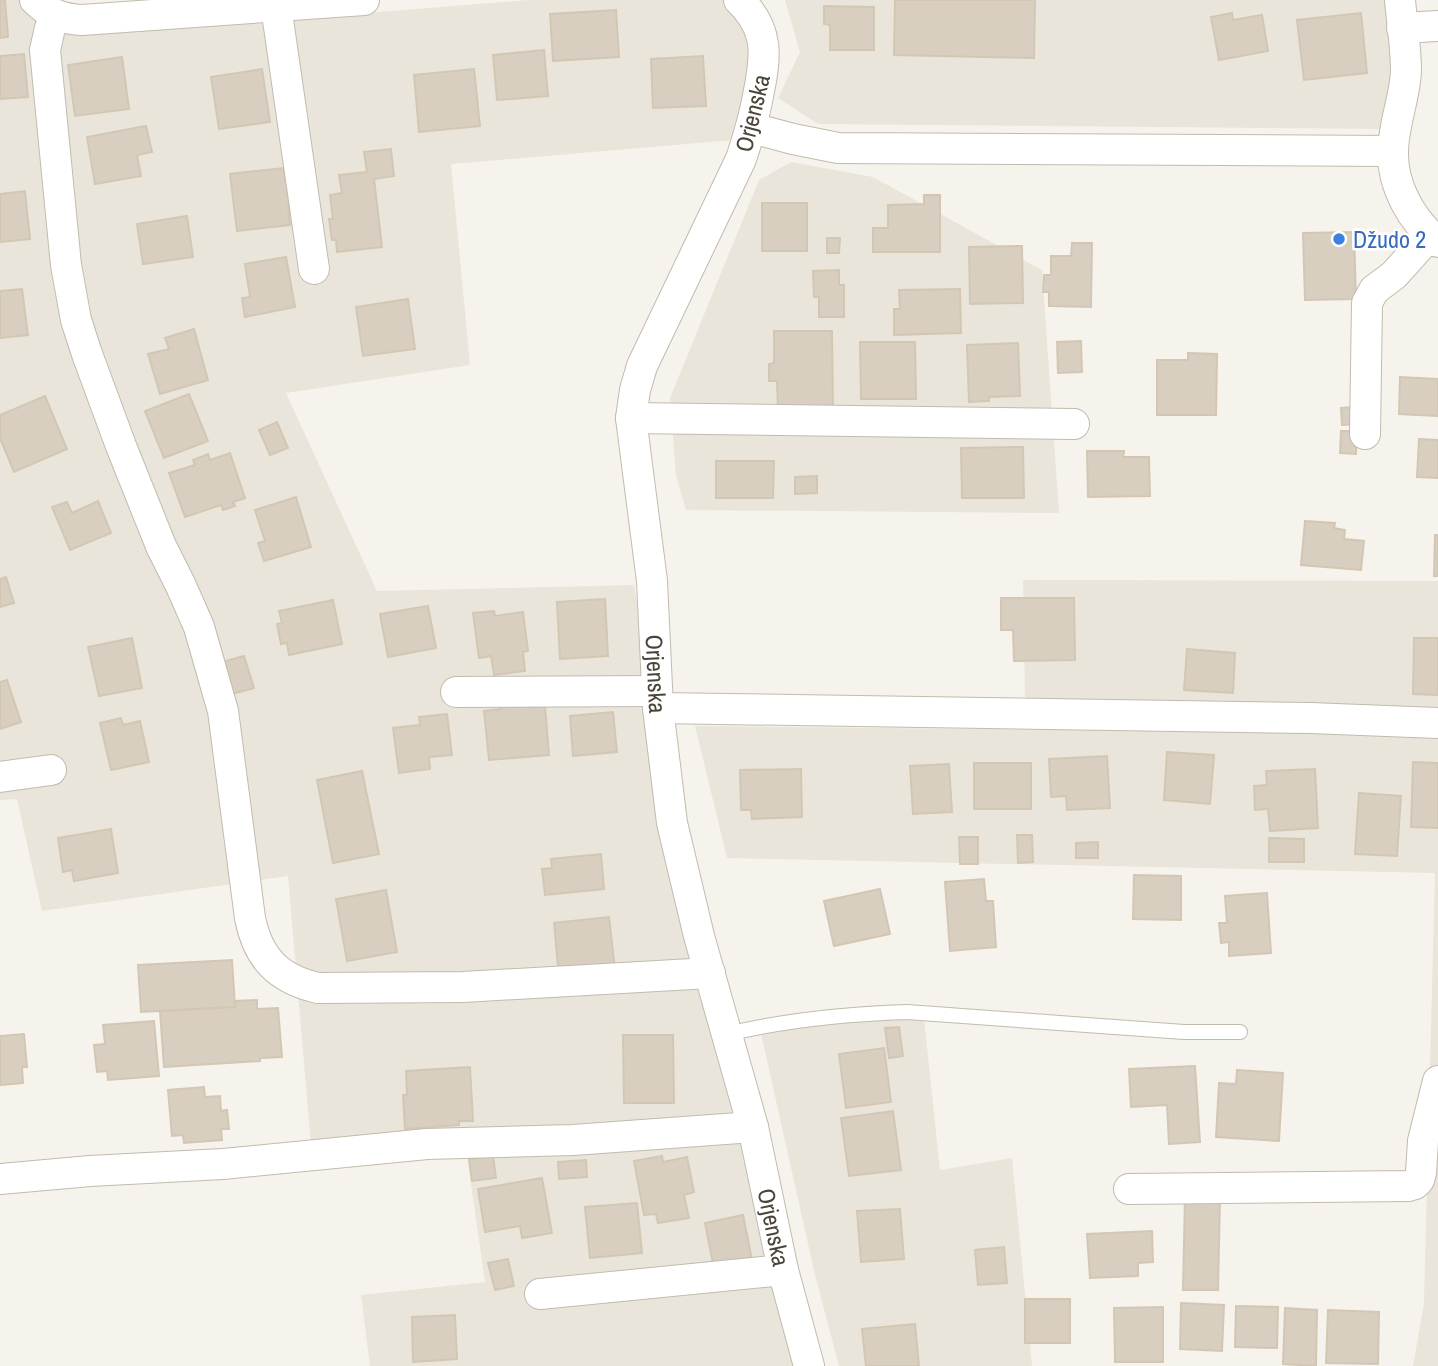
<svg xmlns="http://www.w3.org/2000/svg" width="1438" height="1366" font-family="'Archivo Narrow',sans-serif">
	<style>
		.residential { fill: #eae5da }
		.building { fill: #d8cfc1; stroke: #d3c7b4; stroke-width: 2 }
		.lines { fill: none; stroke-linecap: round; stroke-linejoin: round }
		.service-casing { stroke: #c2bbae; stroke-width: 16 }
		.minor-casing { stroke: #c2bbae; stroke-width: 32 }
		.service { stroke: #fff; stroke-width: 14 }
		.minor { stroke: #fff; stroke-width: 30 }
		.shop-dot { fill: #3f7fe0; stroke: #fff; stroke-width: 2.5 }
		.labels { text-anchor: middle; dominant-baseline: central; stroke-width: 5; stroke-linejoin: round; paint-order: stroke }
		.street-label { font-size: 24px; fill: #4b4439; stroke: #fff }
		.shop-label { font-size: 24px; fill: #366cbe; stroke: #fff; text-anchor: start }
	</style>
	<rect width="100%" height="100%" fill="#f6f3ec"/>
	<!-- residential -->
	<g class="residential">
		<polygon points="0,0 27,0 52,31 89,35 529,0 747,0 762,31 745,139 451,164 470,365 286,393 377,591 634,585 661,745 803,1366 370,1366 361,1295 485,1282 464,1135 311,1145 288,876 42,911 17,799 0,800"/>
		<polygon points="785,0 1391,0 1397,64 1387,129 818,124 778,98 800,52"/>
		<polygon points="791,162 873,177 1042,270 1059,513 686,510 676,476 670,398 759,180"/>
		<polygon points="1023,580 1438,581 1438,710 1025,698"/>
		<polygon points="695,726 1438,734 1438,1366 1413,1366 1424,1303 1435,873 727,858"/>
		<polygon points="923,1009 940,1170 1012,1158 1032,1366 839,1366 815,1275 760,1029"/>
	</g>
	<!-- building -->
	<g class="building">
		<polygon points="0,0 5,0 8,37 0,38"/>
		<polygon points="895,0 1035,0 1034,58 894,55"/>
		<polygon points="824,6 874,7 874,50 830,50 830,25 824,24"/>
		<polygon points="616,10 619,57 553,61 550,14"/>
		<polygon points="1232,13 1233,20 1262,15 1268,51 1219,60 1211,17"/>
		<polygon points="1361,13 1367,73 1304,80 1297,20"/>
		<polygon points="544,50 548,96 497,100 493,55"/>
		<polygon points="24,54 28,97 0,99 0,56"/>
		<polygon points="703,56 706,106 653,108 651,59"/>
		<polygon points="122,57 129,109 75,116 68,65"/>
		<polygon points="262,69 270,122 219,129 211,77"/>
		<polygon points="474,69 480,126 419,132 414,75"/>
		<polygon points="146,126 152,152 137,155 141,176 95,184 87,137"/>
		<polygon points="391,149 394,176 374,179 382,247 337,252 336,240 332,240 329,219 333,219 330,195 342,193 339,175 367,172 364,152"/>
		<polygon points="284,168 285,181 291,180 294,203 288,204 290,225 237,231 230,174"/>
		<polygon points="25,191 30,239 0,242 0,194"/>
		<polygon points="924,195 940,195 940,252 873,252 873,228 888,228 888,205 924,204"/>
		<rect x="762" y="203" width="45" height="48"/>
		<polygon points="187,216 193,257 143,264 137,224"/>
		<polygon points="1354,232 1356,299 1305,300 1303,233"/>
		<polygon points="827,238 840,238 839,253 827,253"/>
		<polygon points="1072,243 1092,243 1091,307 1049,306 1049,292 1043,292 1044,275 1051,275 1051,256 1071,256"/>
		<polygon points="1022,246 1023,303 970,304 969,247"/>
		<polygon points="286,257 295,307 245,317 242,298 250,297 245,264"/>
		<polygon points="839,270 839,285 844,285 844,317 819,317 819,297 814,297 813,271"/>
		<polygon points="22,289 28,335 0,338 0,291"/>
		<polygon points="960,289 961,333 894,335 894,309 900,309 899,290"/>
		<polygon points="408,299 415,349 363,356 356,307"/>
		<polygon points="194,329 208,380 160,394 148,354 169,349 165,338"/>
		<polygon points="774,331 832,331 833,410 778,410 777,381 769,381 769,364 774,363"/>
		<polygon points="1081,341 1082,372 1058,373 1057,342"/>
		<polygon points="860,342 915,342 916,399 861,399"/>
		<polygon points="1018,343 1020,396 989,397 989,401 969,402 967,345"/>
		<polygon points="1188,353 1217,354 1216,415 1157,415 1157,360 1188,360"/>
		<polygon points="1400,377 1438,379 1438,416 1399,414"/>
		<polygon points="189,394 208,441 164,458 145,411"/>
		<polygon points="45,396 67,449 14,472 0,438 0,415"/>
		<polygon points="1355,407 1356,424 1342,425 1341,408"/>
		<polygon points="277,422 288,448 270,455 259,430"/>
		<polygon points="1341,431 1357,431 1356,454 1340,453"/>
		<polygon points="1419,439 1438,440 1438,478 1417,477"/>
		<polygon points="1023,447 1024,498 962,498 961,448"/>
		<polygon points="1087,451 1124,451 1123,457 1149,457 1150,496 1088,497"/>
		<polygon points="230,453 245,498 233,502 235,506 223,510 221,505 185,517 169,473 195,465 193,460 208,454 210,460"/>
		<polygon points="716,461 774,461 773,498 716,498"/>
		<polygon points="817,476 817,493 795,494 795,477"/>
		<polygon points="296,497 311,547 264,561 258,543 265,541 255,510"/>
		<polygon points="98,501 111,533 70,550 52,507 67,502 72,513"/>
		<polygon points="1305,521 1335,523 1334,528 1345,530 1344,539 1364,541 1361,570 1301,565"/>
		<polygon points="1435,535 1438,535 1438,576 1434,576"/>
		<polygon points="6,577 14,603 0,607 0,579"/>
		<polygon points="1001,598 1074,598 1075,660 1014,661 1013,630 1001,630"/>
		<polygon points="605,599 608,656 560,659 557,602"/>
		<polygon points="333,600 342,644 289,655 287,643 281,644 277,624 282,623 279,611"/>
		<polygon points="428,606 436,648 388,657 380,614"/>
		<polygon points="494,611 495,616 523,612 528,651 523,652 525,671 494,675 491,656 479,658 473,613"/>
		<polygon points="132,638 142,688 99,696 88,647"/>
		<polygon points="1414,638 1438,638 1438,695 1413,694"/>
		<polygon points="1187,649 1235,653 1233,693 1184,690"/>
		<polygon points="244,656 254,688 232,694 222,662"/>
		<polygon points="7,680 21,722 0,729 0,682"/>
		<polygon points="527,702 528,707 545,706 549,755 489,760 484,711 501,709 501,704"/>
		<polygon points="613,712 617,752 573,756 570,716"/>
		<polygon points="447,714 452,755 429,757 430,769 399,773 393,728 420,725 419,717"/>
		<polygon points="121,718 123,725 140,721 149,762 111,770 100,723"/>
		<polygon points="1167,752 1214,755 1210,804 1164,800"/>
		<polygon points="1107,756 1110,808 1067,810 1066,796 1051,797 1049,759"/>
		<polygon points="1413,762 1438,763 1438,828 1411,827"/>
		<rect x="974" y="763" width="57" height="46"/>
		<polygon points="949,764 952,812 913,814 910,766"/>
		<polygon points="801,769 802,817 752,819 751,810 741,810 740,770"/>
		<polygon points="1315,769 1318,828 1270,831 1268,809 1255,810 1254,786 1267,785 1266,771"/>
		<polygon points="362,771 379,854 333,863 317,780"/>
		<polygon points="1359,793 1401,796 1397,856 1355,854"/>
		<polygon points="111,829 118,873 74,881 72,870 63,872 58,838"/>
		<polygon points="1017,835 1032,835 1033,862 1018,863"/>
		<polygon points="959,837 978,837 978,864 960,864"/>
		<polygon points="1269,838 1304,839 1304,862 1269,862"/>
		<polygon points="1098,842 1098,858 1076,858 1076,843"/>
		<polygon points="601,854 604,889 545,895 542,869 552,868 551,859"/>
		<polygon points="1134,875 1181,876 1181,920 1133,919"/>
		<polygon points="984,879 986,901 993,901 996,947 950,951 945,882"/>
		<polygon points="880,889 890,934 834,946 824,901"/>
		<polygon points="386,890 397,952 347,961 336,899"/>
		<polygon points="1267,893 1271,953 1229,956 1229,942 1221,943 1219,923 1227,923 1225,896"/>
		<polygon points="609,917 615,970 559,976 554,923"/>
		<polygon points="232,960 235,1007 141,1012 138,965"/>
		<polygon points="257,1000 257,1009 278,1008 282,1057 260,1058 260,1061 164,1067 160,1011 235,1007 235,1001"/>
		<polygon points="154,1021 159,1076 108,1080 107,1071 97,1072 94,1045 105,1044 103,1025"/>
		<polygon points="899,1027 903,1056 889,1058 885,1028"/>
		<polygon points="24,1034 27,1067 22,1067 23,1083 0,1085 0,1036"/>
		<polygon points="623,1035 673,1035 674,1103 624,1103"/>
		<polygon points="884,1048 891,1102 846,1108 839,1054"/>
		<polygon points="1195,1066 1200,1142 1169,1144 1167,1105 1131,1107 1129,1069"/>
		<polygon points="470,1067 473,1121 459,1121 459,1125 405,1129 403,1095 407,1095 406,1071"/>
		<polygon points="1237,1070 1283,1073 1279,1141 1216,1137 1219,1083 1236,1084"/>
		<polygon points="204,1087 205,1097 220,1096 221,1111 227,1110 229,1129 221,1129 222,1140 184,1143 183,1135 172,1136 168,1090"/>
		<polygon points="893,1111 901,1170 849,1176 841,1118"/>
		<polygon points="493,1156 496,1178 472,1181 469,1159"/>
		<polygon points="662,1156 663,1162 687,1157 694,1192 684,1195 689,1218 658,1223 656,1214 644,1215 634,1161"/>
		<polygon points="586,1160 587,1177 559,1179 558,1162"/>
		<polygon points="542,1178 552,1233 522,1238 520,1226 485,1232 478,1189"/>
		<polygon points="1185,1196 1220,1197 1218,1290 1183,1290"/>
		<polygon points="637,1203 642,1253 590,1258 585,1207"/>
		<polygon points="900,1209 904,1259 861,1262 857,1211"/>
		<polygon points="743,1215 752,1260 714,1268 705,1223"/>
		<polygon points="1152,1231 1153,1262 1138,1263 1138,1276 1090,1278 1087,1234"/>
		<polygon points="1004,1247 1007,1283 978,1285 975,1250"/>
		<polygon points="508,1259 514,1286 495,1290 488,1263"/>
		<rect x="1025" y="1299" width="45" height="44"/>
		<polygon points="1181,1303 1224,1305 1222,1351 1180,1349"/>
		<polygon points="1236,1306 1278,1307 1277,1348 1235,1347"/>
		<polygon points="1163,1307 1163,1362 1115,1362 1114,1308"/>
		<polygon points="1285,1308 1317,1310 1316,1366 1283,1364"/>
		<polygon points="1328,1310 1379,1312 1378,1364 1326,1363"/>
		<polygon points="455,1315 457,1359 413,1362 412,1317"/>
		<polygon points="915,1324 919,1366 866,1366 862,1329"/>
	</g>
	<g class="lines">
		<defs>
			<path id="service" d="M727,1034C786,1020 847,1014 907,1012L1184,1032H1240"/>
			<g id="minor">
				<path d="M35,0C49,14 62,19 82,20L364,0"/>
				<path id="s1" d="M739,0C770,30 766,57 758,96C754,118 748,138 741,159L642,366L635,390L631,418L652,581L658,708L672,823L699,936L753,1127L783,1270L809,1366"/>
				<path d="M1400,0C1402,23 1406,48 1406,71C1405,98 1393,125 1393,152C1392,186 1412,221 1438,242"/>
				<polyline points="276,6 314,269"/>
				<path d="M55,16L50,28L45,50L66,265L76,320L87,354L121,446L161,546L181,586L199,627L223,711L250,918C258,958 278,979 318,988L463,987L710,973"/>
				<polyline points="1402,28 1438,26"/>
				<polyline points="752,128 793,139 838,148 1392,151"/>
				<polyline points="631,418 1074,424"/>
				<polyline points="1365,434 1367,303 1374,290 1394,275 1430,235"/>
				<polyline points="456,692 657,691"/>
				<polyline points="658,708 1310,718 1438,723"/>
				<polyline points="0,777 51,770"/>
				<polyline points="0,1179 90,1171 223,1164 427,1144 573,1140 753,1127"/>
				<polyline points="1129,1189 1408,1186 1415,1184 1419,1180 1421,1173 1423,1141 1438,1081"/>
				<polyline points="540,1294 783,1270"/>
			</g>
		</defs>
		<!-- service casing -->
		<use href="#service" class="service-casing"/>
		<!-- minor casing -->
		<use href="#minor" class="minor-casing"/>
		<!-- service -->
		<use href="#service" class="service"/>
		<!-- minor -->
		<use href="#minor" class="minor"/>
	</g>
	<!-- markers -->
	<circle class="shop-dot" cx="1339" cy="239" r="7"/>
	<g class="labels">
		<!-- street labels -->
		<g class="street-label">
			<text transform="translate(752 113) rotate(-76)">Orjenska</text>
			<text stroke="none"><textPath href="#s1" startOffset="709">Orjenska</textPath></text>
			<text stroke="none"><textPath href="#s1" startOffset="1276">Orjenska</textPath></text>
		</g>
		<!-- shop labels -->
		<g class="shop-label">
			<text x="1353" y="239">Džudo 2</text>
		</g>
	</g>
</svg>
